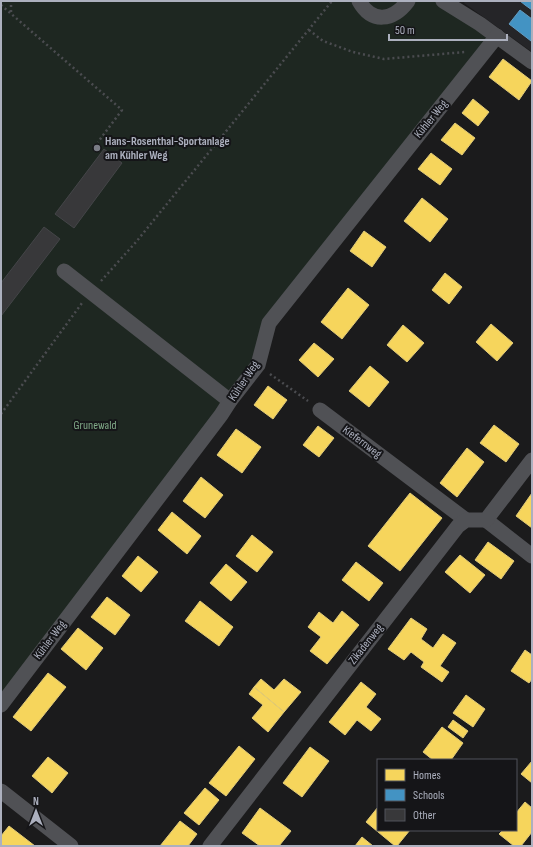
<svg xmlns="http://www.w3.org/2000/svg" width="533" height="847" font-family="'Sofia Sans Condensed',sans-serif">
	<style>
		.built { fill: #252528 }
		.green { fill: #1e2721 }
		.homes { fill: #f6d55c; stroke: #e0ca79 }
		.schools { fill: #4393c3; stroke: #629cc2 }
		.building { fill: #38383a; stroke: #444548 }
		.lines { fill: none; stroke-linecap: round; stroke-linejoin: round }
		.path { stroke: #4b4c50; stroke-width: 2.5; stroke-dasharray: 2 3; stroke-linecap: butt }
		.minor { stroke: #505155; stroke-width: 15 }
		.poi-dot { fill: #797c85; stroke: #151518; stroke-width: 1.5 }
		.labels { text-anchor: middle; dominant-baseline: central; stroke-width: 4; stroke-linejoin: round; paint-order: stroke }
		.street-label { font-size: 12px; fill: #acb0be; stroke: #151518 }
		.poi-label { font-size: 12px; font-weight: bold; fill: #acb0be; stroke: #151518; text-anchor: start }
		.park-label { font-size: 12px; fill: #81aa88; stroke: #151518 }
	</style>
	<rect width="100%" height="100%" fill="#1b1b1c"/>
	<!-- built -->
	<polygon class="built" points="465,1 532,1 532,52 464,3"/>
	<!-- green -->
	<polygon class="green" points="1,1 445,1 496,35 269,323 258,365 1,705"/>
	<!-- homes -->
	<g class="homes">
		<polygon points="503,59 532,81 519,100 489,77"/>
		<polygon points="473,99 489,112 478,126 462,113"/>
		<polygon points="455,123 475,138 462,155 441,140"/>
		<polygon points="431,153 452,169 440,185 418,169"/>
		<polygon points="422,198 448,219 430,242 404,221"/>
		<polygon points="364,231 386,247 372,267 350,251"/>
		<polygon points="445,273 462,287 449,304 432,290"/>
		<polygon points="348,288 369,305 342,339 321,322"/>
		<polygon points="491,324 513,343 497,361 476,342"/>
		<polygon points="403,325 424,343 407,362 387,345"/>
		<polygon points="314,343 334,359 318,377 299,360"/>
		<polygon points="370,366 389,382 369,407 349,391"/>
		<polygon points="268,386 287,400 273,419 254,405"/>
		<polygon points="494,425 519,444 506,462 480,443"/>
		<polygon points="318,426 334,438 319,457 303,445"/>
		<polygon points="236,429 261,447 242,473 217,455"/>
		<polygon points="467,448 484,462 457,497 440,483"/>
		<polygon points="201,477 223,495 205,518 183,501"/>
		<polygon points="410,493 442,518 400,571 368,546"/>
		<polygon points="532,493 532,528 516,516"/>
		<polygon points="172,512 201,536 187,554 158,530"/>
		<polygon points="252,535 273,552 257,572 236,556"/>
		<polygon points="488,542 514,561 501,579 475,560"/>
		<polygon points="460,555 485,575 470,593 445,572"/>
		<polygon points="138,556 158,572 141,592 122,576"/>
		<polygon points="356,562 383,583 369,601 342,580"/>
		<polygon points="226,564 247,582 231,601 210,583"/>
		<polygon points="107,597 130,615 115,635 91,617"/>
		<polygon points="200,601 233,627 219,646 185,621"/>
		<polygon points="342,611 359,625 327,664 310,651 321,637 308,627 319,612 333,623"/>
		<polygon points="411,618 427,629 421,639 433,648 443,634 456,643 440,666 449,672 442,682 421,667 424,662 411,652 404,660 388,649"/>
		<polygon points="78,628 103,648 86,670 61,649"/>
		<polygon points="525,650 532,655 532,679 529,683 511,671"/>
		<polygon points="48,673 66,687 31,731 13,717"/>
		<polygon points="261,679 274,690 284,679 301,692 284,712 254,687"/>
		<polygon points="361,682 376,694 366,707 381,719 371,731 357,720 345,735 329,722"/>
		<polygon points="254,687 284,712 268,732 252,718 263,705 249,694"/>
		<polygon points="466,695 485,709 473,727 453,713"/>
		<polygon points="453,720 468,731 463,738 448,727"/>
		<polygon points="442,727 463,743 451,760 433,760 423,752"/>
		<polygon points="239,746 255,759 226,796 209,783"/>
		<polygon points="310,747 329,761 302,797 283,783"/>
		<polygon points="48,757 68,773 52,793 32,776"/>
		<polygon points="532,761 532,783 521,774"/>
		<polygon points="205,788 219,800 199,825 184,813"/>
		<polygon points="525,802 532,808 532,832 521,846 514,846 499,834 503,830 516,830 516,813"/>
		<polygon points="378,807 378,830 410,830 397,846 395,846 366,822"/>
		<polygon points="260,808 291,831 279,846 260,846 242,833"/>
		<polygon points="180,821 197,834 188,846 160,846"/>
		<polygon points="9,826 35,846 1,846 1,836"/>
		<polygon points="362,837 373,846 355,846"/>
	</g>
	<!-- schools -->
	<g class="schools">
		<polygon points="520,1 532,1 532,10 525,5"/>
		<polygon points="520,10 532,19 531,41 509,24"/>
	</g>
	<!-- building -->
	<g class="building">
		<polygon points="104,149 122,163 74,228 55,214"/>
		<polygon points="44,227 60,239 1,316 1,283"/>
	</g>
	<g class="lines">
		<!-- path -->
		<g class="path">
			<polyline points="1,5 122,110 98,142"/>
			<polyline points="11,12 11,1"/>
			<polyline points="309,30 323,41 353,52 384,59 465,52"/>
			<polyline points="101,281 136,242 332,1"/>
			<polyline points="270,374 308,401"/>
			<polyline points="1,414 82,303"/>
		</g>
		<!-- minor -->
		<g class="minor">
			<path d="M359,1C372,24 393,21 408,1"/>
			<polyline points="443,1 480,24 532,62"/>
			<polyline points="64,271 230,401"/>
			<polyline points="320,410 466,520"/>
			<polyline points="486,520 532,556"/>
			<polyline points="1,705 221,415 230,401 258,365 269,323 497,36"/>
			<polyline points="1,791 71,846"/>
			<polyline points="210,846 458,526 466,520 486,520 532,460"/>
		</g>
	</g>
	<!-- markers -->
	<circle class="poi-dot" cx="97" cy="148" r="4"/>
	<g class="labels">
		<!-- street labels -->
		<g class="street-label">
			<text transform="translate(431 119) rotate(-51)">Kühler Weg</text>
			<text transform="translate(244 381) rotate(-56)">Kühler Weg</text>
			<text transform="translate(362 442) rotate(37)">Kiefernweg</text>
			<text transform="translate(50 640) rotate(-53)">Kühler Weg</text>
			<text transform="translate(366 644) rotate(-52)">Zikadenweg</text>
		</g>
		<!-- poi labels -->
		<g class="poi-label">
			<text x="105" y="141">Hans-Rosenthal-Sportanlage<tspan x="105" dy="14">am Kühler Weg</tspan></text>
		</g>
		<!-- park labels -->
		<g class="park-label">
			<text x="95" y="425">Grunewald</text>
		</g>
	</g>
	<!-- border -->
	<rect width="533" height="847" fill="none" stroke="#acb0be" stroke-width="4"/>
	<!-- legend -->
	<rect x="377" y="759" width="140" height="72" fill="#151518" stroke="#51535a"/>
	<rect x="385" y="769" width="20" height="12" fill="#f6d55c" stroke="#51535a"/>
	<text x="413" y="779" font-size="12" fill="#acb0be">Homes</text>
	<rect x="385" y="789" width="20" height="12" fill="#4393c3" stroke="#51535a"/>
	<text x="413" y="799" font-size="12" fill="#acb0be">Schools</text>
	<rect x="385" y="809" width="20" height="12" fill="#38383a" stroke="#51535a"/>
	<text x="413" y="819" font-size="12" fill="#acb0be">Other</text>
	<!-- north arrow -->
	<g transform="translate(36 811)" stroke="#151518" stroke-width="3" paint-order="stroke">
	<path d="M0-3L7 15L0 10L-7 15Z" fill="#acb0be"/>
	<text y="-6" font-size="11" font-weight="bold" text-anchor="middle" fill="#acb0be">N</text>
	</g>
	<!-- scale -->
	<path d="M389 34v6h118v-6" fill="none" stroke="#acb0be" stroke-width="2"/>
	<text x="395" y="34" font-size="12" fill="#acb0be" stroke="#151518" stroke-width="3" paint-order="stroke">50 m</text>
</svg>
